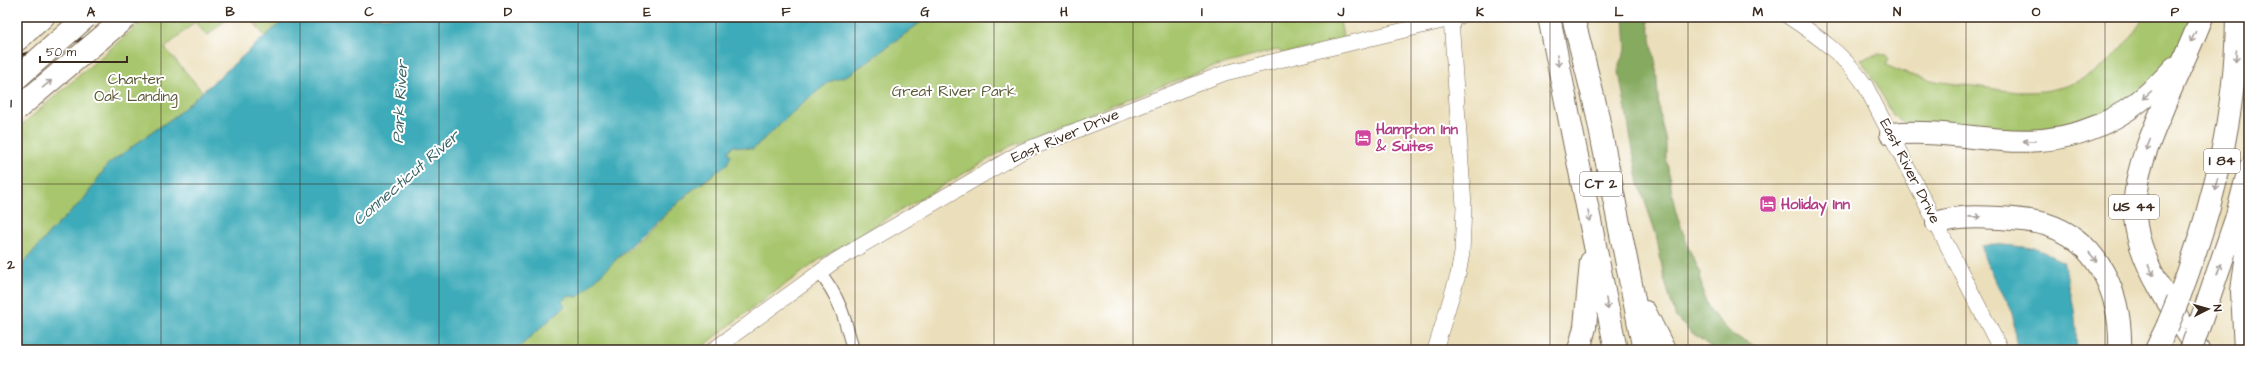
<svg xmlns="http://www.w3.org/2000/svg" width="2266" height="367" font-family="'Architects Daughter',sans-serif">
	<style>
		.green { fill: #a8c66d; stroke: #727846 }
		.forest { fill: #86ab60; stroke: #606a3f }
		.water { fill: #3cabb9; stroke: #3c6a6c }
		.lines { fill: none; stroke-linecap: round; stroke-linejoin: round }
		.minor-casing { stroke: #796955; stroke-width: 14 }
		.tertiary-casing { stroke: #796955; stroke-width: 16 }
		.motorway-casing { stroke: #796955; stroke-width: 24 }
		.minor { stroke: #fff; stroke-width: 12 }
		.tertiary { stroke: #fff; stroke-width: 15 }
		.motorway { stroke: #fff; stroke-width: 22 }
		.rail { stroke: #3b2a1e; stroke-width: 3 }
		.motorway-bridge-casing { stroke: #796955; stroke-width: 24; stroke-linecap: butt }
		.motorway-bridge { stroke: #fff; stroke-width: 22 }
		.oneway { stroke: #a79f9a }
		.grid { fill: none; stroke: #3b2a1e; stroke-width: 1; stroke-opacity: 0.55 }
		.labels { text-anchor: middle; dominant-baseline: central; stroke-width: 4; stroke-linejoin: round; paint-order: stroke }
		.shield { fill: #fff; stroke: #766a62; stroke-width: 1 }
		.shield-label { font-size: 14px; font-weight: bold; fill: #3b2a1e }
		.park-label { font-size: 15px; fill: #5c5936; stroke: #fff }
		.hotel-label { font-size: 15px; font-weight: bold; fill: #b23c85; stroke: #fff; text-anchor: start }
		.street-label { font-size: 15px; fill: #3b2a1e; stroke: #fff }
		.water-label { font-size: 16px; font-style: italic; fill: #3b6464; stroke: #fff }
		.neatline { fill: none; stroke: #3b2a1e; stroke-width: 1.5 }
		.grid-label { font-size: 13px; text-anchor: middle; font-weight: bold; fill: #3b2a1e }
	</style>
	<rect width="100%" height="100%" fill="#fff"/>
	<filter id="ink" filterUnits="userSpaceOnUse"><feTurbulence type="fractalNoise" baseFrequency=".025" numOctaves="2"/><feDisplacementMap in="SourceGraphic" scale="8" xChannelSelector="R" yChannelSelector="G"/><feConvolveMatrix kernelMatrix="1 2 1 2 8 2 1 2 1" color-interpolation-filters="sRGB"/></filter>
	<filter id="wash" filterUnits="userSpaceOnUse"><feTurbulence type="fractalNoise" baseFrequency=".012" numOctaves="4" result="noise"/><feDisplacementMap in="SourceGraphic" scale="16" xChannelSelector="R" yChannelSelector="G"/><feGaussianBlur stdDeviation="0.9" result="paint"/><feColorMatrix in="noise" values="0 0 0 0 0 0 0 0 0 0 0 0 0 0 0 0 0 1.4 0 .05"/><feComposite in="paint" operator="in"/></filter>
	<g filter="url(#wash)">
		<rect width="100%" height="100%" fill="#ebdfbb"/>
		<!-- green -->
		<g class="green">
			<polygon points="162,17 229,17 207,36 195,22 165,48 203,92 175,116 108,164 84,199 53,229 17,270 17,129 138,25"/>
			<polygon points="250,17 287,17 265,37"/>
			<polygon points="928,17 1339,17 1344,41 1282,54 1280,49 1209,68 1050,129 1013,145 884,220 819,260 735,321 699,350 516,350 565,306 561,301 626,252 691,191 711,177 731,156 727,152 734,146 753,149 804,102 829,82 850,74"/>
			<path d="M2144,17H2192L2179,46L2164,69L2112,114L2054,134L1905,123L1893,115L1876,83L1860,59L1878,54L1886,55L1889,59L1886,65C1913,79 1944,83 1974,86C1991,88 2008,92 2025,92C2079,93 2118,61 2144,17Z"/>
		</g>
		<!-- forest -->
		<polygon class="forest" points="1624,17 1647,17 1656,66 1659,111 1666,142 1666,157 1675,209 1689,249 1700,272 1703,295 1710,311 1732,334 1762,350 1715,350 1687,329 1676,318 1664,278 1656,234 1639,184 1619,72 1619,64 1626,49"/>
		<!-- water -->
		<g class="water">
			<polygon points="287,17 928,17 850,74 829,82 804,102 753,149 734,146 728,151 731,156 727,164 691,191 639,237 578,297 568,296 562,301 565,306 516,350 17,350 17,270 53,229 84,199 108,164 175,116"/>
			<path d="M1993,244L2034,248L2063,261C2071,290 2078,320 2076,350H2018C2013,337 2016,323 2011,311C2003,289 1984,269 1982,246Z"/>
		</g>
	</g>
	<g filter="url(#ink)">
		<g class="lines">
			<defs>
				<path id="minor" d="M819,272C840,297 845,319 853,350"/>
				<g id="tertiary">
					<path d="M1789,17C1818,36 1845,56 1865,85L2001,350"/>
					<polyline points="713,350 835,261 1023,151 1225,73 1459,17"/>
					<polyline points="1435,350 1458,275 1462,253 1464,206 1451,19"/>
				</g>
				<g id="motorway">
					<polyline points="1549,17 1616,350"/>
					<polyline points="1573,17 1596,108 1644,350"/>
					<polyline points="17,40 43,17"/>
					<path d="M1891,134C1929,130 1965,137 2003,140C2073,146 2128,121 2174,68"/>
					<path d="M1937,223C1957,216 1978,217 2000,218C2015,219 2030,220 2045,224C2100,241 2122,297 2120,350"/>
					<path d="M2178,300C2213,208 2236,116 2237,17"/>
					<polyline points="1645,312 1664,350"/>
					<polyline points="2197,332 2236,219 2249,169"/>
					<polyline points="1579,350 1585,327 1591,262"/>
					<polyline points="2156,350 2167,327"/>
					<path d="M2198,350C2178,317 2153,283 2141,246C2125,199 2142,158 2160,115C2173,82 2189,50 2202,17"/>
					<polyline points="2245,350 2242,291 2249,238"/>
				</g>
			</defs>
			<!-- minor casing -->
			<use href="#minor" class="minor-casing"/>
			<!-- tertiary casing -->
			<use href="#tertiary" class="tertiary-casing"/>
			<!-- motorway casing -->
			<use href="#motorway" class="motorway-casing"/>
			<!-- minor -->
			<use href="#minor" class="minor"/>
			<!-- tertiary -->
			<use href="#tertiary" class="tertiary"/>
			<!-- motorway -->
			<use href="#motorway" class="motorway"/>
			<!-- rail -->
			<polyline class="rail" points="17,56 83,39 151,17"/>
			<defs>
				<g id="motorway-bridge">
					<polyline points="17,78 86,17"/>
					<polyline points="17,109 126,17"/>
					<polyline points="2167,327 2178,300"/>
					<polyline points="2191,350 2197,332"/>
				</g>
			</defs>
			<!-- motorway-bridge casing -->
			<use href="#motorway-bridge" class="motorway-bridge-casing"/>
			<!-- motorway-bridge -->
			<use href="#motorway-bridge" class="motorway-bridge"/>
		</g>
		<!-- one-way arrows -->
		<defs><path id="oneway-shaft" d="M-6 0H5M1.5-3L5.5 0L1.5 3" fill="none" stroke-width="1.6" stroke-linecap="round" stroke-linejoin="round"/></defs>
		<g class="oneway">
			<use href="#oneway-shaft" transform="translate(2193 37) rotate(115)"/>
			<use href="#oneway-shaft" transform="translate(2236 56) rotate(94)"/>
			<use href="#oneway-shaft" transform="translate(1558 61) rotate(79)"/>
			<use href="#oneway-shaft" transform="translate(47 84) rotate(-40)"/>
			<use href="#oneway-shaft" transform="translate(2147 95) rotate(138)"/>
			<use href="#oneway-shaft" transform="translate(2029 141) rotate(-180)"/>
			<use href="#oneway-shaft" transform="translate(2148 145) rotate(112)"/>
			<use href="#oneway-shaft" transform="translate(2216 184) rotate(105)"/>
			<use href="#oneway-shaft" transform="translate(1589 216) rotate(79)"/>
			<use href="#oneway-shaft" transform="translate(1975 217) rotate(1)"/>
			<use href="#oneway-shaft" transform="translate(2093 257) rotate(50)"/>
			<use href="#oneway-shaft" transform="translate(2219 269) rotate(-71)"/>
			<use href="#oneway-shaft" transform="translate(2151 270) rotate(63)"/>
			<use href="#oneway-shaft" transform="translate(1607 304) rotate(79)"/>
		</g>
	</g>
	<!-- grid -->
	<path class="grid" d="M161,17V350M300,17V350M439,17V350M578,17V350M716,17V350M855,17V350M994,17V350M1133,17V350M1272,17V350M1411,17V350M1550,17V350M1688,17V350M1827,17V350M1966,17V350M2105,17V350M17,184H2249"/>
	<!-- icons -->
	<defs>
		<symbol id="hotel-square" viewBox="-11 -11 22 22"><rect x="-9" y="-9" width="18" height="18" rx="4" fill="#d1479c" stroke="#fff"/><path d="M-6-4.5h1.5V1H6V5H4.5V3h-9V5H-6ZM-4 0a1.8 1.8 0 1 1 3.6 0ZM.5 0V-2.5h3Q6-2.5 6 0Z" fill="#fff"/></symbol>
	</defs>
	<g fill-rule="evenodd">
		<use href="#hotel-square" x="1353" y="128" width="20" height="20"/>
		<use href="#hotel-square" x="1758" y="194" width="20" height="20"/>
	</g>
	<g class="labels">
		<!-- shield labels -->
		<g class="shield">
			<rect x="2204" y="149" width="36" height="24" rx="3"/>
			<rect x="1580" y="172" width="42" height="24" rx="3"/>
			<rect x="2109" y="195" width="50" height="24" rx="3"/>
		</g>
		<g class="shield-label">
			<text x="2222" y="161">I 84</text>
			<text x="1601" y="184">CT 2</text>
			<text x="2134" y="207">US 44</text>
		</g>
		<!-- park labels -->
		<g class="park-label">
			<text x="136" y="79">Charter<tspan x="136" dy="17">Oak Landing</tspan></text>
			<text x="954" y="91">Great River Park</text>
		</g>
		<!-- hotel labels -->
		<g class="hotel-label">
			<text x="1376" y="129">Hampton Inn<tspan x="1376" dy="17">&amp; Suites</tspan></text>
			<text x="1781" y="204">Holiday Inn</text>
		</g>
		<!-- street labels -->
		<g class="street-label">
			<text transform="translate(1065 136) rotate(-23)">East River Drive</text>
			<text transform="translate(1910 171) rotate(63)">East River Drive</text>
		</g>
		<!-- water labels -->
		<g class="water-label">
			<text transform="translate(400 102) rotate(-87)">Park River</text>
			<text transform="translate(406 178) rotate(-41)">Connecticut River</text>
		</g>
	</g>
	<!-- margin -->
	<rect width="2266" height="367" fill="none" stroke="#fff" stroke-width="44"/>
	<!-- north arrow -->
	<g transform="translate(2208 309) rotate(84)" stroke="#ffffff" stroke-width="3" paint-order="stroke">
	<path d="M0-3L7 15L0 10L-7 15Z" fill="#3b2a1e"/>
	<text y="-6" font-size="11" font-weight="bold" text-anchor="middle" fill="#3b2a1e">N</text>
	</g>
	<!-- scale -->
	<path d="M40 56v6h87v-6" fill="none" stroke="#3b2a1e" stroke-width="2"/>
	<text x="46" y="56" font-size="12" fill="#3b2a1e" stroke="#ffffff" stroke-width="3" paint-order="stroke">50 m</text>
	<rect x="22" y="22" width="2222" height="323" class="neatline"/>
	<g class="grid-label">
		<text x="91" y="16">A</text>
		<text x="230" y="16">B</text>
		<text x="369" y="16">C</text>
		<text x="508" y="16">D</text>
		<text x="647" y="16">E</text>
		<text x="786" y="16">F</text>
		<text x="925" y="16">G</text>
		<text x="1064" y="16">H</text>
		<text x="1202" y="16">I</text>
		<text x="1341" y="16">J</text>
		<text x="1480" y="16">K</text>
		<text x="1619" y="16">L</text>
		<text x="1758" y="16">M</text>
		<text x="1897" y="16">N</text>
		<text x="2036" y="16">O</text>
		<text x="2175" y="16">P</text>
		<text x="11" y="107">1</text>
		<text x="11" y="269">2</text>
	</g>
</svg>
